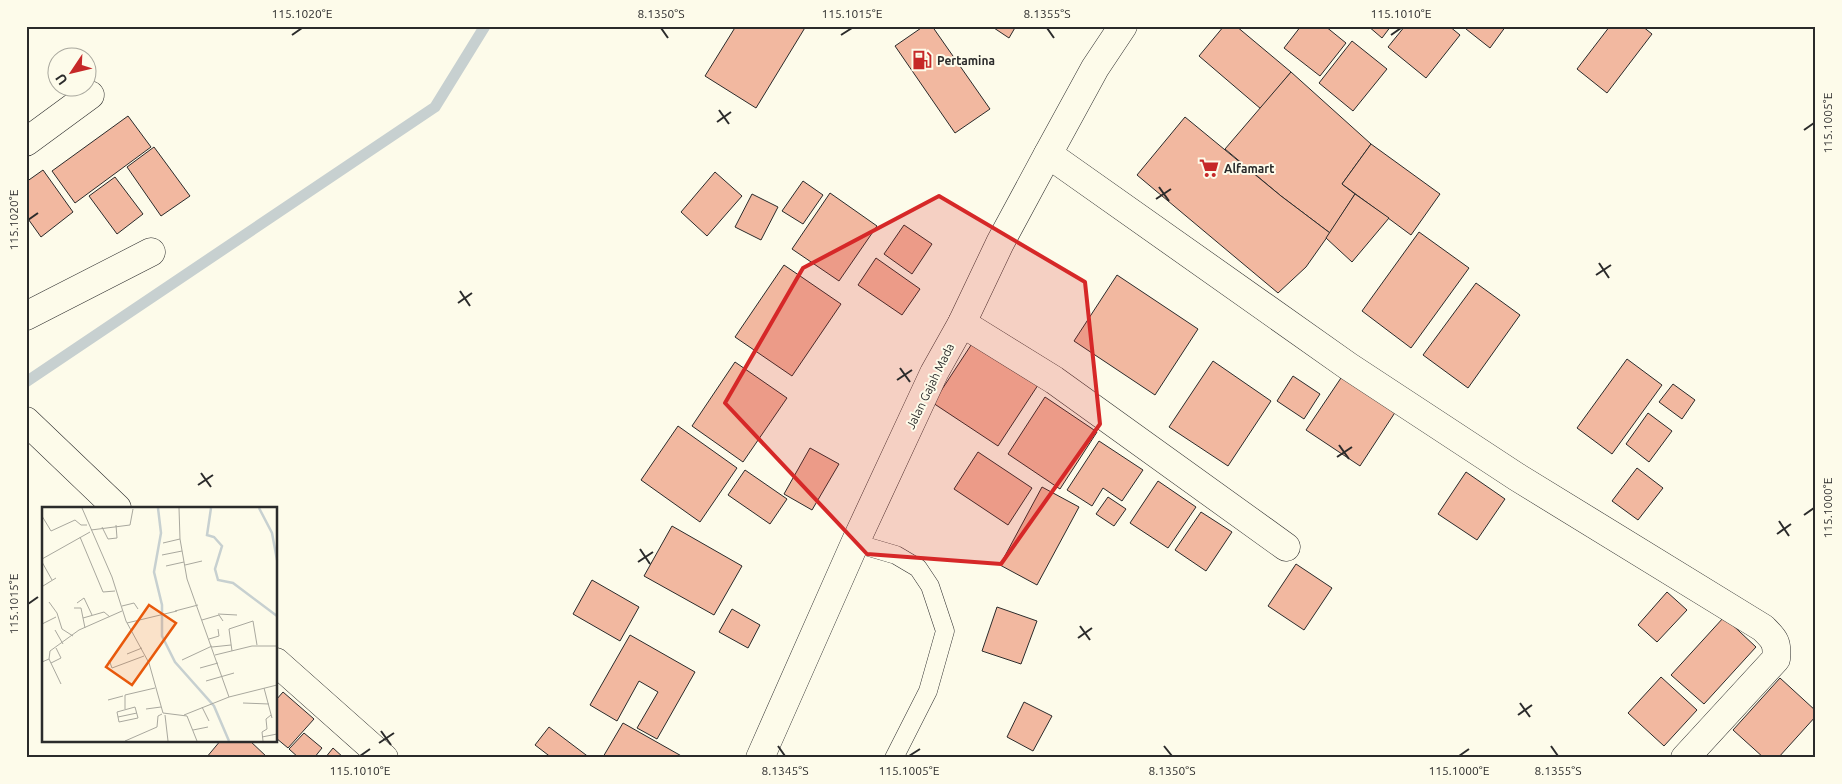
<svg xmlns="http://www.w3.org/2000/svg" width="1842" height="784" font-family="Ubuntu,sans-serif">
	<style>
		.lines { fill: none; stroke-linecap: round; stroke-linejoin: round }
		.stream { stroke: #c7d0d0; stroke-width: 11 }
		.building { fill: #f2b8a0; stroke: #2b2b2b }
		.lane-casing { stroke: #2b2b2b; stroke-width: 19 }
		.street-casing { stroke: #2b2b2b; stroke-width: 29 }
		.highway-casing { stroke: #2b2b2b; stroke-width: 29 }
		.lane { stroke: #fdfbea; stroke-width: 18 }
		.street { stroke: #fdfbea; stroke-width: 28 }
		.highway { stroke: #fdfbea; stroke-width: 28 }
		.marked { fill: #d62828; fill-opacity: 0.2; stroke: #d62828; stroke-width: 4; stroke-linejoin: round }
		.ticks { fill: none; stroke: #2b2b2b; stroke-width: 2 }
		.labels { text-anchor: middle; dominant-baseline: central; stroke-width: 4; stroke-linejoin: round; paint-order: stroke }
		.poi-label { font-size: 12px; font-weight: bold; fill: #2b2b2b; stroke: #fdfbea; text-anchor: start }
		.street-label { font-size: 12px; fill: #2b2b2b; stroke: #fdfbea }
		.inset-river { fill: none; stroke: #c7d0d0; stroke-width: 2.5 }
		.inset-road { fill: none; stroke: #a9a89e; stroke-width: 1 }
		.view { fill: #e8590c; fill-opacity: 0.15; stroke: #e8590c; stroke-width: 2.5 }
		.inset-edge { fill: none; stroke: #2b2b2b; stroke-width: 2.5 }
		.neatline { fill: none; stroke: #2b2b2b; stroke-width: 2 }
		.ticks-label { font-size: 12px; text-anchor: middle; fill: #2b2b2b }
	</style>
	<rect width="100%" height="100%" fill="#fdfbea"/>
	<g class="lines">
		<!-- stream -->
		<polyline class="stream" points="26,382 435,107 485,26"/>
	</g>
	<!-- building -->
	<g class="building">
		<polygon points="736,26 806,26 756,108 705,76"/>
		<polygon points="924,26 932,26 990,109 955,133 895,46"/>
		<polygon points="991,26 1016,26 1009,38"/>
		<polygon points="1224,26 1236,26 1291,72 1261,109 1199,56"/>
		<polygon points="1301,26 1325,26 1346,43 1320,76 1284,48"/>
		<polygon points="1368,26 1391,26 1382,38"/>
		<polygon points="1405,26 1449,26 1460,35 1426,78 1388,47"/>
		<polygon points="1468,26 1506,26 1490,48 1466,29"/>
		<polygon points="1610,26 1642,26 1652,34 1607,93 1577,69"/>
		<polygon points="1352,41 1387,69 1353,111 1319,83"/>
		<polygon points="1291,72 1371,144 1342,184 1355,194 1330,233 1281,196 1225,149"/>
		<polygon points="128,116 151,147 75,203 52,171"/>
		<polygon points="1185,117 1281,196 1330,233 1306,267 1278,293 1137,175"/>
		<polygon points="1371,144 1440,194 1411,235 1342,184"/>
		<polygon points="154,147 190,196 161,216 127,167"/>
		<polygon points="43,170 73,212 41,237 26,216 26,182"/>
		<polygon points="715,172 742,196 707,236 681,212"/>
		<polygon points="115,177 143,214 117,234 89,196"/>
		<polygon points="803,181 823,195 803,224 782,211"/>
		<polygon points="830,193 877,226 839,281 792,249"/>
		<polygon points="752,194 778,207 761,240 735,227"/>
		<polygon points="1355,194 1389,218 1352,262 1326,238"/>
		<polygon points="904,225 932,244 912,274 884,254"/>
		<polygon points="1419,232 1469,268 1411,348 1362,311"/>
		<polygon points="876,258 920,289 902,315 858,285"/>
		<polygon points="784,265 841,304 792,376 735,337"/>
		<polygon points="1117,275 1198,329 1155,395 1074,341"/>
		<polygon points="1476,283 1520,315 1468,388 1423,355"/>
		<polygon points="977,336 1042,379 998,446 933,403"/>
		<polygon points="1627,359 1662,385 1612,454 1577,428"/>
		<polygon points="1213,361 1271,401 1228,466 1169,427"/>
		<polygon points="735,362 787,398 743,462 692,426"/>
		<polygon points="1343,375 1396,411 1360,466 1306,430"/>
		<polygon points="1293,376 1320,394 1304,419 1277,401"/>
		<polygon points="1673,384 1695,400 1682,419 1659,402"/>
		<polygon points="1045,397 1097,432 1060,489 1008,454"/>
		<polygon points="1648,413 1672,431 1649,462 1626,444"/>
		<polygon points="678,426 737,468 700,522 641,480"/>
		<polygon points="1099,441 1143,470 1122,501 1103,488 1092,506 1067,490"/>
		<polygon points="810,448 839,464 812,510 784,494"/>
		<polygon points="978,452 1032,488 1008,525 954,489"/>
		<polygon points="1637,468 1663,488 1638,520 1612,501"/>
		<polygon points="745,470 787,499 770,524 728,495"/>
		<polygon points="1466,472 1505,499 1477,540 1438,514"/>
		<polygon points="1158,481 1196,507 1168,548 1130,523"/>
		<polygon points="1042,487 1079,507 1037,585 1000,565"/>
		<polygon points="1108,497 1126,509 1114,526 1096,514"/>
		<polygon points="1201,512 1232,532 1206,571 1175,550"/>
		<polygon points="672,526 742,566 714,615 644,576"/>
		<polygon points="1296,564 1332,588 1304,630 1268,606"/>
		<polygon points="592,580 639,607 620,641 573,614"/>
		<polygon points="1667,592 1687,610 1657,642 1638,625"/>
		<polygon points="997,607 1037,621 1021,664 982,651"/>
		<polygon points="732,609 760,625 748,648 719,632"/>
		<polygon points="1724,617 1756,647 1704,704 1671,675"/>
		<polygon points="630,635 695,672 657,739 637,728 658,692 639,681 617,721 590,705"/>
		<polygon points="1661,677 1697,710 1664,746 1628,713"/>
		<polygon points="1780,678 1816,711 1816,716 1778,758 1764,758 1733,730"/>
		<polygon points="283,692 314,719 288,748 276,738 276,700"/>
		<polygon points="1024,702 1052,716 1033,751 1007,737"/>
		<polygon points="623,723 685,758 603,757"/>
		<polygon points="549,727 590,758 552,758 535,745"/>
		<polygon points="304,733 322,748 314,758 299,758 289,749"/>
		<polygon points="221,740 249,740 268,758 206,758"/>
		<polygon points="333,748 344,758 325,758"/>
	</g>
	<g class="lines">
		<defs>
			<polyline id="lane" points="855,543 896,555 918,568 930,586 945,631 928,691 894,758"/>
			<g id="street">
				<polyline points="26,142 90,95"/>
				<path d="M1048,154L1348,366L1517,477L1763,628C1774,639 1778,642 1776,659L1685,758"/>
				<polyline points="26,316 151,252"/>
				<polyline points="962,323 1054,380 1286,547"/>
				<polyline points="26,421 117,508"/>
				<polyline points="276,662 384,758"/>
			</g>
			<polyline id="highway" points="760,758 855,543 934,373 962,323 1000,243 1048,154 1095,68 1123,26"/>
		</defs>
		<!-- lane casing -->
		<use href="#lane" class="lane-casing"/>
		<!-- street casing -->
		<use href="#street" class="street-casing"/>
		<!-- highway casing -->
		<use href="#highway" class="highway-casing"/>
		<!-- lane -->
		<use href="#lane" class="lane"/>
		<!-- street -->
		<use href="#street" class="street"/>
		<!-- highway -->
		<use href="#highway" class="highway"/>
	</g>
	<!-- marked area -->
	<path class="marked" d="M939,196L1085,282L1100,424L1001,564L867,554L725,403L803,268Z"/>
	<!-- ticks -->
	<path class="ticks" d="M661,28L668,38M1047,28L1054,38M292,35L302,28M841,35L852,28M1391,35L1401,28M719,110L729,124M717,122L731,112M1804,130L1814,123M1159,187L1169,201M1156,199L1171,189M28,220L38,213M1599,263L1609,278M1596,275L1611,265M460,291L470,306M458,303L472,293M900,368L910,382M897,380L912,370M1339,445L1349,459M1337,457L1352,447M201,473L211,487M198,485L213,475M1804,515L1814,508M1779,521L1789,536M1777,534L1791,524M640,549L650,564M638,562L653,552M28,604L38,597M1080,626L1090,640M1078,638L1092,628M1520,703L1530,717M1518,715L1532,705M381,731L391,745M379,743L394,733M778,746L785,756M1164,746L1172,756M1551,746L1558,756M360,756L370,749M909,756L920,749M1459,756L1469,749"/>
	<!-- icons -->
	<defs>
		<symbol id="fuel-bare" viewBox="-9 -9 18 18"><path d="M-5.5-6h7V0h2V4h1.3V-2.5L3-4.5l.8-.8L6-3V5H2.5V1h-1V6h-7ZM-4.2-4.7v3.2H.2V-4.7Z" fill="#c62828" stroke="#fdfbea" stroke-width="2.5" paint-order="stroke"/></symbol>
		<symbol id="supermarket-bare" viewBox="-9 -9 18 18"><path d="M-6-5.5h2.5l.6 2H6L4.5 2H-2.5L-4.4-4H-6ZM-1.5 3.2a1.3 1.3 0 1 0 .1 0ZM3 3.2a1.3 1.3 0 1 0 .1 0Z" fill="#c62828" stroke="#fdfbea" stroke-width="2.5" paint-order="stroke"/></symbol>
	</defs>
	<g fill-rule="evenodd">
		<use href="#fuel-bare" x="908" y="46" width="28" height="28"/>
		<use href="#supermarket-bare" x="1195" y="154" width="28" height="28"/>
	</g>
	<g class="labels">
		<!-- poi labels -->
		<g class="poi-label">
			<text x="937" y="60">Pertamina</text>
			<text x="1224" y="168">Alfamart</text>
		</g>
		<!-- street labels -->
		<g class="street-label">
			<text transform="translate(930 386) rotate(-64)">Jalan Gajah Mada</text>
		</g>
	</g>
	<!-- overview -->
	<g transform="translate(42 507)">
		<rect width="235" height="235" fill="#fdfbea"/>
		<path class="inset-river" d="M116,1L119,26L112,65L120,98V129L133,155L172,199L187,234M169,1L165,28L172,30L180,39L173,62L176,73L191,76L235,109M217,1L230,26L235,53"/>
		<path class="inset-road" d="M40,1L70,70L84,114L107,156L121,206L145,209L155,234M137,1L138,32L145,72L187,190M0,9L9,24L33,13L39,18H45M60,20L66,32L75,31L74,18M49,23L88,18L91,2M38,30L61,85L73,84M121,36L138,32M120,48L140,44M0,52L48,25M0,55L10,73M143,58L160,54M124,59L142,55M1,79L14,71M7,95L15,106L20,122L31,129M35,96L42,91L50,108M80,99L92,96L96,102M32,101H39L43,121M133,104L156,98M176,107L195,108M41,111L62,105L68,110M160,113L177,108L181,114M85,116L135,104M0,117L14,110M13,123L21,137M167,132L177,129L176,122M170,140L189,138M190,144L187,122L211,114L215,138M85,147L100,141M173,148L210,139H235M7,152L8,144L37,123L80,104M67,153L70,161L102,149M140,153L170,139M0,155L7,152L19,177M9,156L19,151L14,141M158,161L176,156M164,174L192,166M222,181L230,211M66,193L81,189M201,196L227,197M93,200L96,211L77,215L75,205ZM160,200L167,214M83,202V188L113,181M104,202L119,200M123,208L126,234M142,208L187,190L235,178M76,210L95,206M151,223L166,220M220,230L235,227M83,234L115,220L116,209L120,207M221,234L220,225L225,222L224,212L229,208"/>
		<path class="view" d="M107,98L134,116L90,178L64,160Z"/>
		<rect width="235" height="235" class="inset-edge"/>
	</g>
	<!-- border -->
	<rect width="1842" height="784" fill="none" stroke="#fdfbea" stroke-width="55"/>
	<!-- north arrow -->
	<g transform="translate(72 72) rotate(235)"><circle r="24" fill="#fdfbea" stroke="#a9a89e"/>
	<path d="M0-4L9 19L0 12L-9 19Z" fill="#c62828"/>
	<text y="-8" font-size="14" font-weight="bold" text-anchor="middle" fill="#2b2b2b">U</text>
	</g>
	<rect x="28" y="28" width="1786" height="728" class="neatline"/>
	<g class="ticks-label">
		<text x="302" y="18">115.1020°E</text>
		<text x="661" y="18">8.1350°S</text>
		<text x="852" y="18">115.1015°E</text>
		<text x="1047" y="18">8.1355°S</text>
		<text x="1401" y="18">115.1010°E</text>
		<text transform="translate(1828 123) rotate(-90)" y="4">115.1005°E</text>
		<text transform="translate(14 220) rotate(-90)" y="4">115.1020°E</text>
		<text transform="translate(1828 508) rotate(-90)" y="4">115.1000°E</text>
		<text transform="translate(14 604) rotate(-90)" y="4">115.1015°E</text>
		<text x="360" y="775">115.1010°E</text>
		<text x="785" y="775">8.1345°S</text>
		<text x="909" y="775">115.1005°E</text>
		<text x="1172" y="775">8.1350°S</text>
		<text x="1459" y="775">115.1000°E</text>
		<text x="1558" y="775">8.1355°S</text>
	</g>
</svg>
